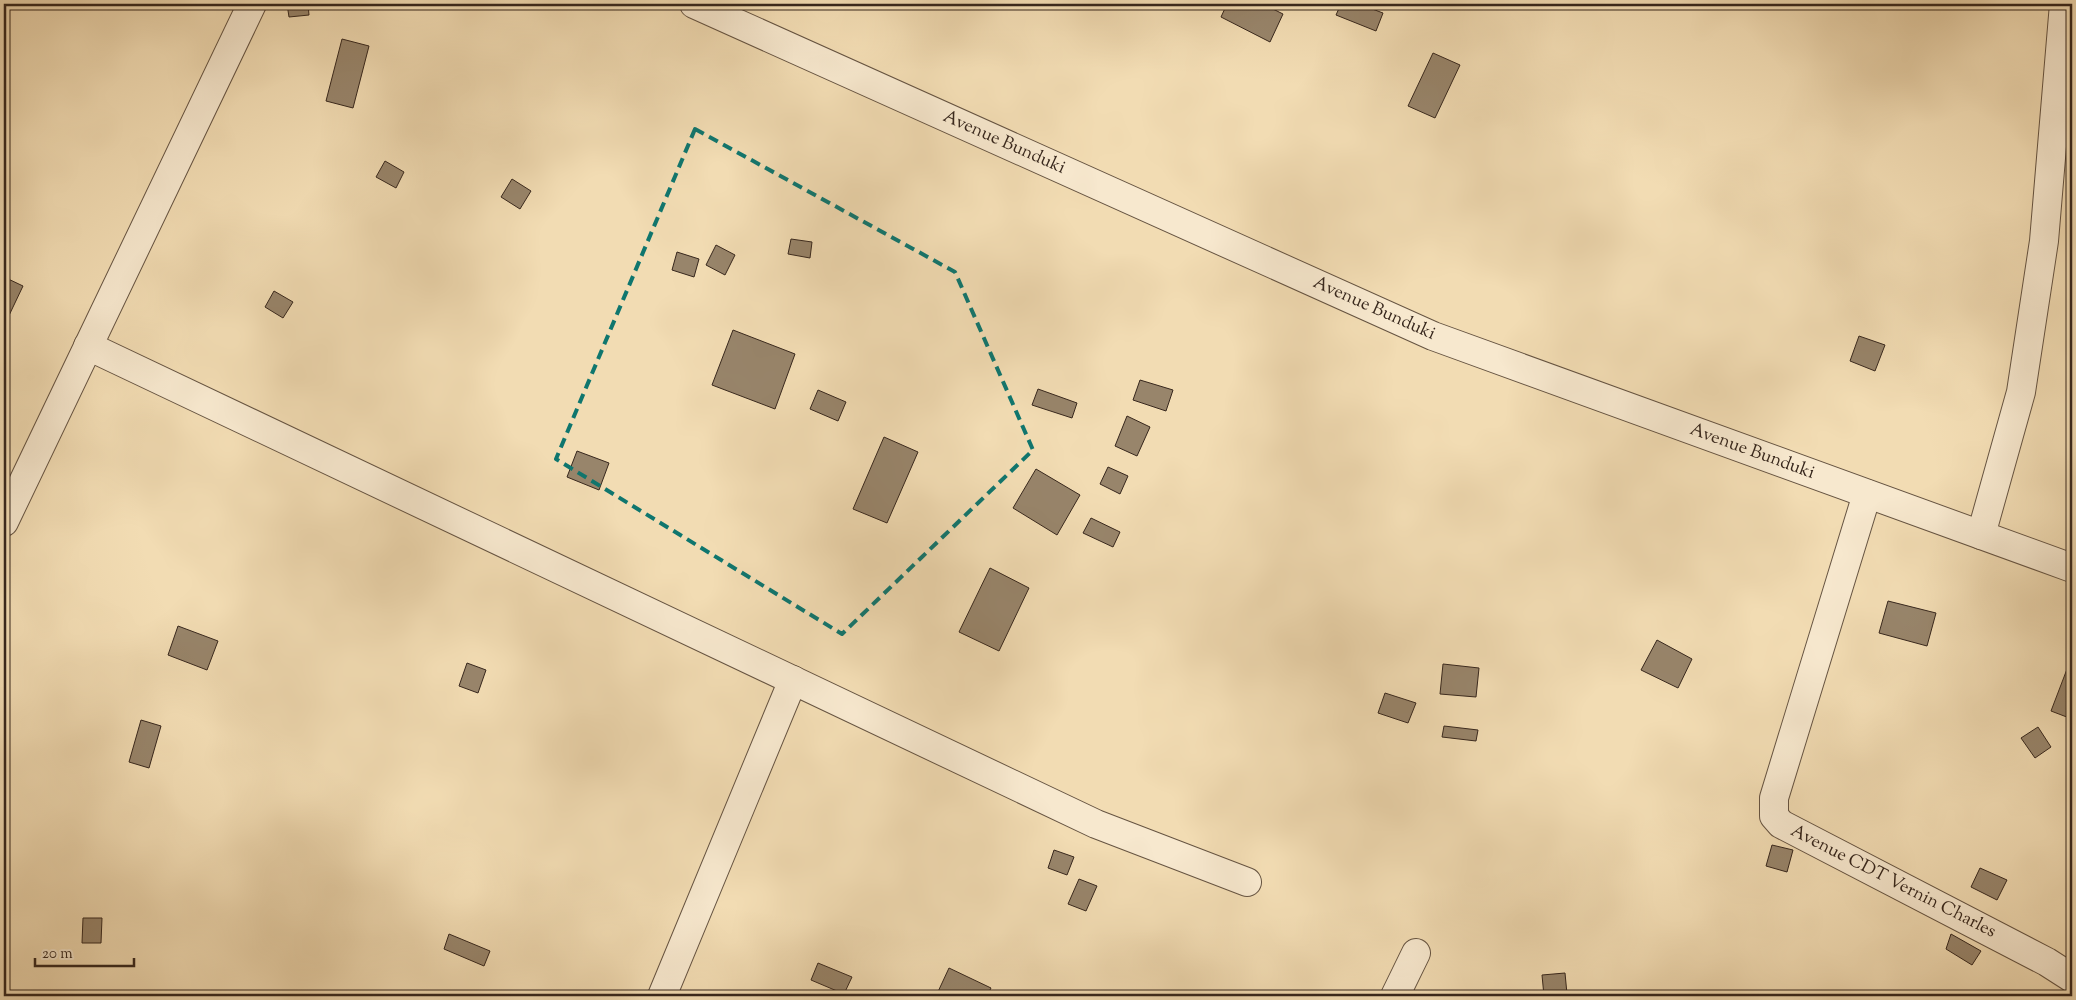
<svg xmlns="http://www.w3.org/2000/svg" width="2076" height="1000" font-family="'Sorts Mill Goudy',serif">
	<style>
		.building { fill: #98856b; stroke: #37271d }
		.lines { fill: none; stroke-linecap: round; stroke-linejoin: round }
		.street-casing { stroke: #665442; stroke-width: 30 }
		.street { stroke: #f7e8ce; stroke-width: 28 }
		.marked { fill: none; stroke: #0f766e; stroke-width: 4; stroke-dasharray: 10 6; stroke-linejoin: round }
		.labels { text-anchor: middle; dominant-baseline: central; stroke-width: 4; stroke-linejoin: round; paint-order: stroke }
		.street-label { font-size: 18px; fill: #37271d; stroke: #f7e8ce }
	</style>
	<rect width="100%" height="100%" fill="#f2dcb3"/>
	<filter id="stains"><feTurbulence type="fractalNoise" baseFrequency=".004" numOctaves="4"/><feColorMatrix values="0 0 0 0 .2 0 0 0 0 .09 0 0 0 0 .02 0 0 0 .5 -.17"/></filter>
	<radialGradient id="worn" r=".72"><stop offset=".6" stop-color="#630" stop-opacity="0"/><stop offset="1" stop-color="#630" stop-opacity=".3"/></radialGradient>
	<!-- building -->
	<g class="building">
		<polygon points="287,4 308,4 309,15 289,17"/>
		<polygon points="1227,4 1263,4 1283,14 1270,42 1221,17"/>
		<polygon points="1341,4 1359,4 1383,13 1376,31 1336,15"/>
		<polygon points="342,39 369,46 353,108 326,101"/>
		<polygon points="1433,53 1460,65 1435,118 1408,106"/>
		<polygon points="385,161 404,172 396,188 376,177"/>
		<polygon points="512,179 531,191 520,209 501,197"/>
		<polygon points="791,239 812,242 810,258 788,254"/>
		<polygon points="716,245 735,255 725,275 706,265"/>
		<polygon points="677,252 699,259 694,277 672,270"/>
		<polygon points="4,277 23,286 4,326"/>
		<polygon points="274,291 293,302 283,318 265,307"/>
		<polygon points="733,330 795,354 775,409 712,385"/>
		<polygon points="1859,336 1885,345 1875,371 1850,361"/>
		<polygon points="1140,380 1173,390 1166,411 1133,400"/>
		<polygon points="1038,389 1077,403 1072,418 1032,405"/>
		<polygon points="818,390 846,402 838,421 810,409"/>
		<polygon points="1127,416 1150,427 1137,456 1115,446"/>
		<polygon points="884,437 918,452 887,523 853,509"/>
		<polygon points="577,451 609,463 599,490 567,477"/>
		<polygon points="1108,467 1128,476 1120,494 1100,484"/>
		<polygon points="1036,469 1080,495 1057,535 1013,508"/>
		<polygon points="1091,518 1120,532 1113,547 1083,533"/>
		<polygon points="990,568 1029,588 999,651 959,632"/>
		<polygon points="1888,601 1936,613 1927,646 1879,633"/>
		<polygon points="178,626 218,641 207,670 168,655"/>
		<polygon points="1657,640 1692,659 1678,688 1641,670"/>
		<polygon points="2072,656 2072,719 2051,711"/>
		<polygon points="467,663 486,670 478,693 459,686"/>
		<polygon points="1443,664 1479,668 1476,697 1440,694"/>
		<polygon points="1385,693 1416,703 1408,723 1378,713"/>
		<polygon points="141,720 161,726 149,768 129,762"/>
		<polygon points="1444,726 1478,730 1476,741 1442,737"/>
		<polygon points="2038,727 2051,747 2035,758 2021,738"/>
		<polygon points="1772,845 1793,850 1787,872 1766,866"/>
		<polygon points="1054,850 1074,857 1067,875 1048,868"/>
		<polygon points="1980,868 2007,880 1997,900 1971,887"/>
		<polygon points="1079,879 1097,886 1086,911 1068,904"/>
		<polygon points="83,918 102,918 101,943 82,943"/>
		<polygon points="449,934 490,951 484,966 444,949"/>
		<polygon points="1951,934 1981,951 1972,965 1946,949"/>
		<polygon points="818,963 852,977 844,994 811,980"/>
		<polygon points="949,968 991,988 987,996 936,996"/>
		<polygon points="1565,973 1567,994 1544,996 1542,975"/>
	</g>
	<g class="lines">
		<defs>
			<g id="street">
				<polyline points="694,4 1433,336 2072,568"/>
				<polyline points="88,346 1096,824 1247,882"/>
				<polyline points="1867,494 1774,798 1774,816 1781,824 2047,962 2072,978"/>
				<polyline points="4,522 252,4"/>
				<polyline points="1981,535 2021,392 2044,241 2064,4"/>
				<polyline points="662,996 793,680"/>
				<polyline points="1395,996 1416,953"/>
			</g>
		</defs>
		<!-- street casing -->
		<use href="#street" class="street-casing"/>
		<!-- street -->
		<use href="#street" class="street"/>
	</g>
	<!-- marked area -->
	<path class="marked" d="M695,129L955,272L1033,450L842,634L556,459Z"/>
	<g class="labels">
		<!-- street labels -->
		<g class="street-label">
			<text transform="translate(1004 143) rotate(24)">Avenue Bunduki</text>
			<text transform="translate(1374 309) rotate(24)">Avenue Bunduki</text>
			<text transform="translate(1752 452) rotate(20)">Avenue Bunduki</text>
			<text transform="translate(1893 882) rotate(27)">Avenue CDT Vernin Charles</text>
		</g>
	</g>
	<!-- margin -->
	<rect width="2076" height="1000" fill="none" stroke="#f2dcb3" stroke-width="20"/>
	<rect x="5" y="5" width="2066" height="990" fill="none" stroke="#37271d" stroke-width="2.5"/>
	<rect x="10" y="10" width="2056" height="980" fill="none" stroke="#37271d"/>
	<!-- scale -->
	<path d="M35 958v8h99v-8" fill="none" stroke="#37271d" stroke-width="2.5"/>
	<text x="42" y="958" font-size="15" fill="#37271d" stroke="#f7e8ce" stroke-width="4" paint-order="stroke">20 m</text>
	<rect width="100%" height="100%" filter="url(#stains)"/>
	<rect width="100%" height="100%" fill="url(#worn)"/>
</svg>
